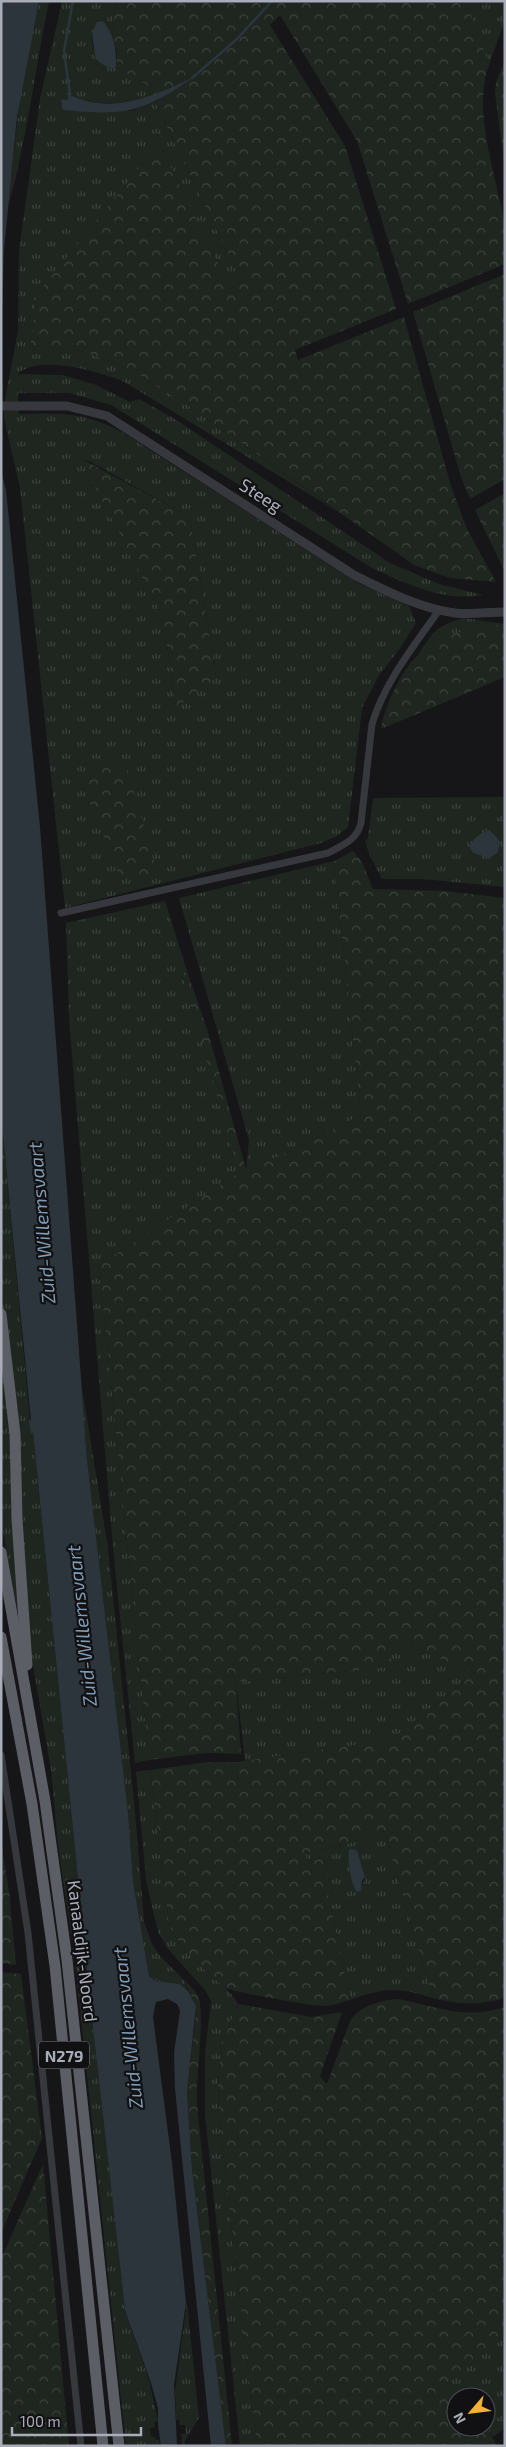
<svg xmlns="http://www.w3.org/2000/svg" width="506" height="2447" font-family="'Exo 2',sans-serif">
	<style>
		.grass { fill: url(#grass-tufts); fill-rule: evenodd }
		.forest { fill: url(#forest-crowns) }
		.water { fill: #2c353c }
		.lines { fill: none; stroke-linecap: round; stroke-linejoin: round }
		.stream { stroke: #2c353c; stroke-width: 2.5 }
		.minor { stroke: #37383d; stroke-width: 7 }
		.tertiary { stroke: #37383d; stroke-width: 9 }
		.trunk { stroke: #5b5e65; stroke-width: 11 }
		.labels { text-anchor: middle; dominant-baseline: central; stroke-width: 4.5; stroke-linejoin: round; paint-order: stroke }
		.shield { fill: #111113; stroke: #7b7e86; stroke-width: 1 }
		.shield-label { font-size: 16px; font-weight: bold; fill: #a8adb8 }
		.street-label { font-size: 18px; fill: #a8adb8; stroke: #111113 }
		.water-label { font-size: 19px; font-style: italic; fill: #7f9bb3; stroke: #111113 }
	</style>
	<defs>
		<pattern id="grass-tufts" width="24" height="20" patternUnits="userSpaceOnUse" patternTransform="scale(1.25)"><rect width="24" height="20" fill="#1e261f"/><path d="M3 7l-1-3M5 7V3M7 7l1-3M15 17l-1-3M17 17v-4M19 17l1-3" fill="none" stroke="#3c433d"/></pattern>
		<pattern id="forest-crowns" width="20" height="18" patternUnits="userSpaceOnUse" patternTransform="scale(1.25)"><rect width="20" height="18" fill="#1e261f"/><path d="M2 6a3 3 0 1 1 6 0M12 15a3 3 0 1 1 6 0" fill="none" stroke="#3c433d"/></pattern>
	</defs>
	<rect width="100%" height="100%" fill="#161618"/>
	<!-- grass -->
	<g class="grass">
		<path d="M39,1H49C35,69 27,140 8,207L20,96Z"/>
		<path d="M62,1H116L112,36L107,26L92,38L93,50L112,69L116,67L147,85L152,96C124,104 96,108 68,95V100L61,99L130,111L155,102L242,283L230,289L159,143L35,298L34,323L30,346L82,351L127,368L186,404L337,511L121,380C95,371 39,354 17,374L63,375L96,385L130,402L139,399L175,419L390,563L439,584L483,595C443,602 407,584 372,568L111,405L69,393H18L19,414C62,413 83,412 122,432L358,583L409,606L416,623L399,650L379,675L362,708L348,827L337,836L321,843L65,908L20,488L4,418V404L18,331L19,251L40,99ZM81,459L91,462L190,517L216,677L176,707L163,617Z"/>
		<polygon points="466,1 505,1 505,20 489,65"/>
		<path d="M463,618L505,624L417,657C432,633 434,627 463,618Z"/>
		<polygon points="505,797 505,887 423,879 382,879 369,854 365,841 368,838 373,798"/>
		<polygon points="334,861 361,1115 289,1152 246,1170 249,1140 179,898"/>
		<polygon points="165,901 187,971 182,974 240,1173 99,1265 149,1760 135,1763 113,1548 69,1019 66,923"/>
		<polygon points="1,1115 30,1420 33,1432 93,2028 125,2310 149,2380 158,2421 154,2422 155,2427 150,2428 151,2437 155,2437 156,2440 159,2440 160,2446 126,2446 75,1960 58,1845 51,1770 31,1654 10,1372 1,1303"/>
		<polygon points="1,1345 12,1435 21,1631 1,1520"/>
		<path d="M82,1388L108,1548L135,1812L144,1922L152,1944L160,1956L183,1979L188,1991C173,1980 157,1985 149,1976L133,1881L128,1812L87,1459Z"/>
		<polygon points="391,1639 475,1673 391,1740 245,1761 236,1682 390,1667"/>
		<path d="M150,1770L169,1924C183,1958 220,1973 238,2004L221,2045L218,2085L219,2118L257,2446H240L205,2115V2053L211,2001L205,1990L168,1949L158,1932L146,1880L136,1772Z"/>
		<path d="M384,1831L433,1998C397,1987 386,1987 350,2000L328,1893L332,1891L323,1858L306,1861L305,1853L347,1844ZM348,1855L365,1877L362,1886L352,1880Z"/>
		<polygon points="187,2303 199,2418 185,2440 185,2446 182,2446 181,2434 186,2434 185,2425 180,2425 179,2420 176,2420 175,2391"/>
		<polygon points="505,2336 505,2428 493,2437 486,2426 491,2421 486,2418 486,2397 458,2397 443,2386"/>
	</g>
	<!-- forest -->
	<g class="forest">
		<path d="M116,1H466L489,65C472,110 496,175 504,221C506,235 505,250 505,264L408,304L357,141L280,15L270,25L345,146L396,309L295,350L298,360L404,317L451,486L467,529L496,582L450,578L414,565L186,404L127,368L82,351L30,346L34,323V298L159,143L230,288L242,283L155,102L190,80L152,96L147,85L116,67L117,52L112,36Z"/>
		<polygon points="505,61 505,168 495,93 496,82"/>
		<polygon points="505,274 505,479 470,499 461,477 413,312"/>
		<polygon points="80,458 190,517 216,678 176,707 163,617"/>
		<polygon points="505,493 505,572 475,510"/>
		<path d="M505,624V677L381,729C384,708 400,673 416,657C428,647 445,638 459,632C473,627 490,626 505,624Z"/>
		<polygon points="125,760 157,872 121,880 79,776"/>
		<path d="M353,851L362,862L373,889L446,891L505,898V1998C480,2005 459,2005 433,1998L384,1831L347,1844L305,1853L307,1861L323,1858L332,1891L328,1893L350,2000C342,2002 332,2006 324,2006C314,2007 236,1992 229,1989C209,1978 177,1944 169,1924L150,1770L208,1762H237L391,1740L475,1673L391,1639V1667L236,1682L241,1754L206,1753L149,1760L99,1265L239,1173L182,974L187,971L208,1032L246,1169L289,1152L361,1115L334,861Z"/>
		<polygon points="1,1843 9,1891 16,1965 1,1963"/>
		<polygon points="1,1972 21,1974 42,2138 1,2233"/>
		<path d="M183,1979C188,1984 194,1989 198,1996C206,2015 195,2079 197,2105L232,2446H226L192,2169L187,2092L196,2013V2006Z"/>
		<path d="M399,1999C438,2007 465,2020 505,2007V2336L444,2386L458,2397H456V2427H486V2418L491,2421L486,2426L497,2446H257L219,2118L218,2085L221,2045L238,2004L311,2017L342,2012L320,2076L327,2084L350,2021C361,2005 381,2000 399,1999Z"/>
		<polygon points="43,2164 69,2446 1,2446 1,2259"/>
	</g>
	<!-- water -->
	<g class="water">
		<polygon points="1,1 39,1 17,117 4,250 1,338"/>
		<path d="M103,21C114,34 117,50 116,67L112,69C93,60 96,60 93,41C92,33 93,30 97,22Z"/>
		<path d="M194,77C143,113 125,116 63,110L61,99L68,100V94C111,116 154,96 194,77Z"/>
		<polygon points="1,471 6,490 40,827 87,1459 128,1812 133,1881 149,1976 156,1981 179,1984 188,1991 196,2006 187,2092 192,2169 226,2446 211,2446 175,2089 174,2053 180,2011 177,2004 168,1999 156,2002 153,2017 172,2163 186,2303 174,2385 177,2446 161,2446 158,2425 158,2408 151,2383 125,2310 93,2028 33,1432 31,1434 29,1420 31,1420 1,1115"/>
		<path d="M489,831L494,834L500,842L498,852L490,858L473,853L469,846C475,838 479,833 489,831Z"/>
		<path d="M352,1849L357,1851L365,1877L362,1881L361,1891L357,1892C351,1884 347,1860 349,1850Z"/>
	</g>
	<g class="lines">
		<!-- stream -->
		<g class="stream">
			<polyline points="192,78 237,39 272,1"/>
			<polyline points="68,94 70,95 64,51 73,1"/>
		</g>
		<!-- minor -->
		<g class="minor">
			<path d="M61,913L328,853C343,845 357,840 361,823L372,724C385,681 414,646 439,610"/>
			<polyline points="1,1755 28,1933 81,2446"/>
		</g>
		<!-- tertiary -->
		<path class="tertiary" d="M1,406H67L107,416L354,575C386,591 419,608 455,613C471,615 488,612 505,612"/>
		<!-- trunk -->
		<g class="trunk">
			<polyline points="1,1314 15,1434 17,1519 27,1665"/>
			<polyline points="1,1552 45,1801 67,1960 119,2446"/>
			<polyline points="1,1637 32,1804 55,1966 103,2446"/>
		</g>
	</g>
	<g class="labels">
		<!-- shield labels -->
		<rect class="shield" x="39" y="2041.5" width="50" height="27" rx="4"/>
		<g class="shield-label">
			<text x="64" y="2055">N279</text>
		</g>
		<!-- street labels -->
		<g class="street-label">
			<text transform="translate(261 495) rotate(33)">Steeg</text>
			<text transform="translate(83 1951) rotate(83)">Kanaaldijk-Noord</text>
		</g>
		<!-- water labels -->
		<g class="water-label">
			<text transform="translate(41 1223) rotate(-95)">Zuid-Willemsvaart</text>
			<text transform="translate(81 1626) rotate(-96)">Zuid-Willemsvaart</text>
			<text transform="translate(127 2028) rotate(-96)">Zuid-Willemsvaart</text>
		</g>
	</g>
	<!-- border -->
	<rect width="506" height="2447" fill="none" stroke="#a8adb8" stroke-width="5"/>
	<!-- north arrow -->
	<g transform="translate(471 2412) rotate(242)"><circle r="24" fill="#111113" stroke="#4d4f55"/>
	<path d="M0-4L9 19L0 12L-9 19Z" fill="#f2b134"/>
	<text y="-8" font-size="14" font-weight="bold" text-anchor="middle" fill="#a8adb8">N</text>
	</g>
	<!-- scale -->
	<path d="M12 2427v8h129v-8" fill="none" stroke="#a8adb8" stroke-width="2.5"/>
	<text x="20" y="2427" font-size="15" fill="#a8adb8" stroke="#111113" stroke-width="4" paint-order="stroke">100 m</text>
</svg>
